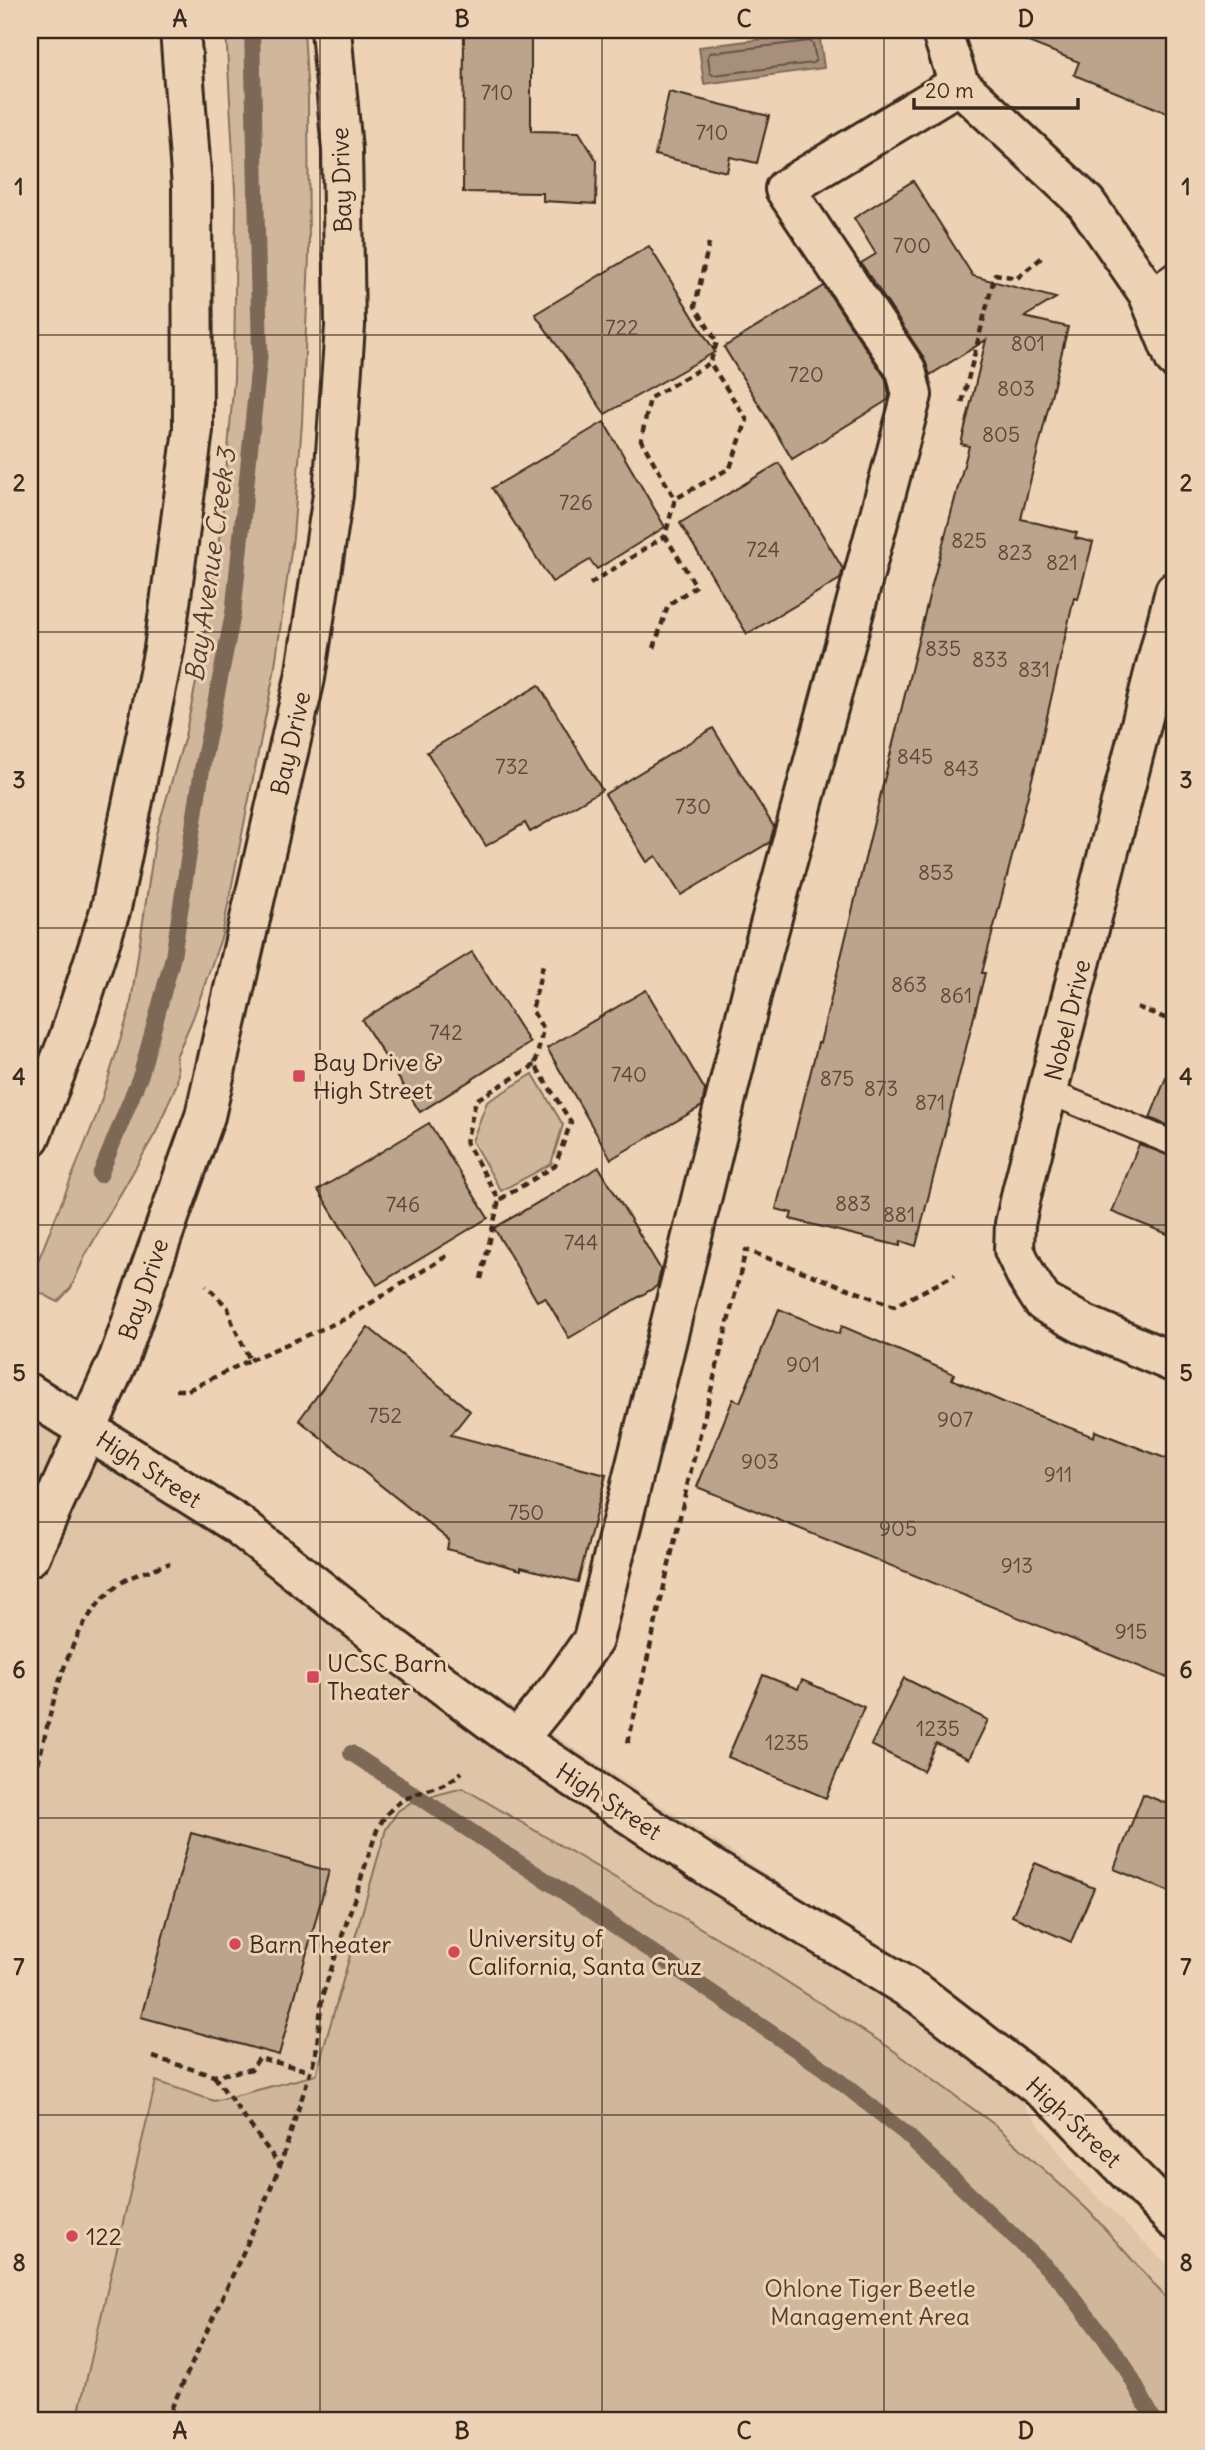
<svg xmlns="http://www.w3.org/2000/svg" width="1205" height="2450" font-family="Delius,sans-serif">
	<style>
		.built { fill: #dfc4a8 }
		.green { fill: #d0b79c; stroke: #86705d; stroke-width: 2 }
		.water { fill: #a7907a; stroke: #7c6755; stroke-width: 2 }
		.lines { fill: none; stroke-linecap: round; stroke-linejoin: round }
		.shore { stroke: #665343; stroke-width: 2 }
		.stream { stroke: #7c6755; stroke-width: 16 }
		.building { fill: #bca38b; stroke: #3b2a1e; stroke-width: 2 }
		.service-casing { stroke: #3b2a1e; stroke-width: 28 }
		.minor-casing { stroke: #3b2a1e; stroke-width: 44 }
		.secondary-casing { stroke: #3b2a1e; stroke-width: 44 }
		.path { stroke: #3b2a1e; stroke-width: 4.5; stroke-dasharray: 7 5; stroke-linecap: butt }
		.service { stroke: #eed2b5; stroke-width: 23 }
		.minor { stroke: #eed2b5; stroke-width: 38 }
		.secondary { stroke: #eed2b5; stroke-width: 38 }
		.grid { fill: none; stroke: #3b2a1e; stroke-width: 2; stroke-opacity: 0.55 }
		.poi-dot { fill: #d1495b; stroke: #eed2b5; stroke-width: 2.5 }
		.labels { text-anchor: middle; dominant-baseline: central; stroke-width: 6; stroke-linejoin: round; paint-order: stroke }
		.number-label { font-size: 21px; fill: #5b4839 }
		.street-label { font-size: 24px; fill: #3b2a1e; stroke: #eed2b5 }
		.poi-label { font-size: 24px; fill: #3b2a1e; stroke: #eed2b5; text-anchor: start }
		.park-label { font-size: 24px; fill: #513f31; stroke: #eed2b5 }
		.water-label { font-size: 26px; font-style: italic; fill: #513e30; stroke: #eed2b5 }
		.neatline { fill: none; stroke: #3b2a1e; stroke-width: 2.5 }
		.grid-label { font-size: 23px; text-anchor: middle; font-weight: bold; fill: #3b2a1e }
	</style>
	<rect width="100%" height="100%" fill="#eed2b5"/>
	<filter id="ink" filterUnits="userSpaceOnUse"><feTurbulence type="fractalNoise" baseFrequency=".0143" numOctaves="2"/><feDisplacementMap in="SourceGraphic" scale="14" xChannelSelector="R" yChannelSelector="G"/><feConvolveMatrix kernelMatrix="1 2 1 2 8 2 1 2 1" color-interpolation-filters="sRGB"/></filter>
	<g filter="url(#ink)">
		<!-- built -->
		<polygon class="built" points="30,1386 178,1488 810,1903 946,2001 1080,2180 1175,2272 1175,2420 30,2420"/>
		<!-- green -->
		<g class="green">
			<polygon points="226,30 304,30 308,99 309,256 302,423 293,537 274,673 222,935 193,1018 176,1057 178,1072 177,1083 156,1132 86,1254 71,1288 58,1302 31,1288 34,1271 97,1114 130,1009 156,834 185,736 200,663 222,519 234,379 236,208"/>
			<polygon points="533,1074 563,1125 551,1164 501,1191 472,1141 487,1102"/>
			<polygon points="463,1788 736,1949 890,2048 995,2125 1089,2211 1175,2308 1175,2420 77,2420 156,2081 214,2101 316,2075 386,1829 398,1811 413,1801"/>
		</g>
		<!-- water -->
		<polygon class="water" points="819,32 824,68 704,84 699,47"/>
		<g class="lines">
			<!-- shore -->
			<polygon class="shore" points="810,41 813,44 816,60 813,63 713,75 710,73 708,56 710,53"/>
			<!-- stream -->
			<g class="stream">
				<polyline points="100,1175 141,1074 173,957 203,763 233,614 260,352 252,30"/>
				<polyline points="351,1753 561,1890 823,2068 906,2134 1059,2279 1122,2361 1154,2420"/>
			</g>
		</g>
		<!-- building -->
		<g class="building">
			<polygon points="464,30 531,30 531,131 579,132 597,161 596,204 543,201 543,193 463,192"/>
			<polygon points="1004,30 1175,30 1175,116 1074,75 1079,62 1003,32"/>
			<polygon points="669,92 769,116 757,163 730,157 727,172 655,155"/>
			<polygon points="913,181 973,276 1056,298 1024,317 1068,327 1021,519 1077,533 1075,538 1093,542 1078,599 1074,598 1038,756 982,973 985,973 916,1246 901,1241 900,1246 790,1219 792,1213 776,1209 818,1043 820,1043 929,596 969,446 961,444 986,340 930,375 924,358 861,263 876,254 854,218"/>
			<polygon points="649,246 715,352 605,414 535,314"/>
			<polygon points="824,286 886,379 889,395 888,400 792,459 724,347"/>
			<polygon points="604,422 665,527 597,569 590,560 552,582 492,488"/>
			<polygon points="779,463 843,569 840,579 747,634 680,523"/>
			<polygon points="539,685 602,790 530,832 525,823 486,846 427,752"/>
			<polygon points="713,728 774,827 770,842 681,895 656,856 647,862 605,794"/>
			<polygon points="472,952 530,1043 420,1112 362,1020"/>
			<polygon points="646,990 705,1090 702,1106 611,1159 547,1048"/>
			<polygon points="1173,1060 1175,1060 1175,1129 1150,1118"/>
			<polygon points="429,1123 488,1218 377,1285 318,1190"/>
			<polygon points="1139,1144 1175,1158 1175,1237 1112,1212"/>
			<polygon points="599,1167 661,1270 657,1286 569,1338 545,1297 537,1301 494,1228"/>
			<polygon points="779,1309 839,1334 842,1326 954,1374 952,1379 1005,1403 1094,1437 1095,1431 1175,1462 1175,1681 697,1487 733,1399 740,1402"/>
			<polygon points="368,1327 470,1411 451,1435 606,1475 578,1582 521,1567 521,1570 447,1549 449,1540 299,1420"/>
			<polygon points="763,1675 798,1689 802,1680 864,1707 826,1798 728,1757"/>
			<polygon points="904,1678 988,1720 969,1759 936,1743 923,1771 871,1745"/>
			<polygon points="1143,1794 1175,1807 1175,1894 1114,1869"/>
			<polygon points="191,1833 329,1871 279,2055 141,2017"/>
			<polygon points="1035,1863 1094,1888 1071,1942 1012,1916"/>
		</g>
		<g class="lines">
			<defs>
				<g id="service">
					<polyline points="1148,293 1175,274"/>
					<polyline points="1049,1092 1175,1144"/>
				</g>
				<g id="minor">
					<polyline points="941,30 959,84 1086,203 1148,293 1175,359"/>
					<polyline points="1175,591 1022,1192 1015,1224 1014,1250 1027,1277 1043,1302 1083,1324 1175,1363"/>
					<polyline points="517,1740 559,1688 593,1640 752,992 912,395 906,370 785,189 959,84"/>
				</g>
				<g id="secondary">
					<polyline points="30,1137 69,1038 111,908 164,649 193,430 192,187 180,30"/>
					<polyline points="30,1394 237,1524 392,1647 517,1740 714,1870 920,1995 1060,2103 1175,2220"/>
					<polyline points="30,1556 119,1358 205,1116 305,678 333,495 345,326 342,150 331,30"/>
				</g>
			</defs>
			<!-- service casing -->
			<use href="#service" class="service-casing"/>
			<!-- minor casing -->
			<use href="#minor" class="minor-casing"/>
			<!-- secondary casing -->
			<use href="#secondary" class="secondary-casing"/>
			<!-- path -->
			<g class="path">
				<polyline points="709,243 695,306 717,342 710,363"/>
				<polyline points="962,403 995,274 1017,278 1045,255"/>
				<polyline points="590,584 665,536"/>
				<polyline points="654,648 668,605 696,586 665,536 675,499 730,468 747,420 710,363 650,398 641,440 675,499"/>
				<polyline points="1137,1007 1175,1022"/>
				<polyline points="535,1065 476,1100 466,1142 499,1200 555,1166 571,1122 535,1065 543,1029 532,1010 543,965"/>
				<polyline points="481,1279 499,1200"/>
				<polyline points="250,1360 345,1319 450,1254"/>
				<polyline points="176,1390 188,1390 250,1360 232,1322 228,1308 206,1285"/>
				<polyline points="628,1743 688,1482 746,1250 894,1306 955,1275"/>
				<path d="M38,1764C53,1704 68,1617 124,1581C137,1573 155,1569 170,1563"/>
				<polyline points="153,2057 214,2076 252,2069 259,2058 310,2071"/>
				<polyline points="214,2076 280,2166"/>
				<path d="M166,2420L247,2244L280,2166L316,2054L322,1997L377,1830C401,1783 430,1800 462,1772"/>
			</g>
			<!-- service -->
			<use href="#service" class="service"/>
			<!-- minor -->
			<use href="#minor" class="minor"/>
			<!-- secondary -->
			<use href="#secondary" class="secondary"/>
		</g>
	</g>
	<!-- grid -->
	<path class="grid" d="M320,30V2420M602,30V2420M884,30V2420M30,335H1175M30,632H1175M30,928H1175M30,1225H1175M30,1522H1175M30,1818H1175M30,2115H1175"/>
	<!-- markers -->
	<g class="poi-dot">
		<rect x="292" y="1069" width="14" height="14" rx="3.5"/>
		<rect x="306" y="1670" width="14" height="14" rx="3.5"/>
		<circle cx="235" cy="1944" r="7"/>
		<circle cx="454" cy="1952" r="7"/>
		<circle cx="72" cy="2236" r="7"/>
	</g>
	<g class="labels">
		<!-- number labels -->
		<g class="number-label">
			<text x="497" y="92">710</text>
			<text x="712" y="132">710</text>
			<text x="912" y="245">700</text>
			<text x="622" y="327">722</text>
			<text x="1028" y="343">801</text>
			<text x="806" y="374">720</text>
			<text x="1016" y="388">803</text>
			<text x="1001" y="434">805</text>
			<text x="576" y="502">726</text>
			<text x="969" y="540">825</text>
			<text x="763" y="549">724</text>
			<text x="1015" y="552">823</text>
			<text x="1062" y="562">821</text>
			<text x="943" y="648">835</text>
			<text x="990" y="659">833</text>
			<text x="1034" y="669">831</text>
			<text x="915" y="756">845</text>
			<text x="512" y="766">732</text>
			<text x="961" y="768">843</text>
			<text x="693" y="806">730</text>
			<text x="936" y="872">853</text>
			<text x="909" y="984">863</text>
			<text x="956" y="995">861</text>
			<text x="446" y="1032">742</text>
			<text x="629" y="1074">740</text>
			<text x="837" y="1078">875</text>
			<text x="881" y="1088">873</text>
			<text x="930" y="1102">871</text>
			<text x="853" y="1203">883</text>
			<text x="403" y="1204">746</text>
			<text x="899" y="1214">881</text>
			<text x="581" y="1242">744</text>
			<text x="803" y="1364">901</text>
			<text x="385" y="1415">752</text>
			<text x="955" y="1419">907</text>
			<text x="760" y="1461">903</text>
			<text x="1058" y="1474">911</text>
			<text x="526" y="1512">750</text>
			<text x="898" y="1528">905</text>
			<text x="1017" y="1565">913</text>
			<text x="1131" y="1631">915</text>
			<text x="938" y="1728">1235</text>
			<text x="787" y="1742">1235</text>
		</g>
		<!-- street labels -->
		<g class="street-label">
			<text transform="translate(341 180) rotate(-92)">Bay Drive</text>
			<text transform="translate(290 743) rotate(-77)">Bay Drive</text>
			<text transform="translate(1067 1020) rotate(-76)">Nobel Drive</text>
			<text transform="translate(143 1289) rotate(-71)">Bay Drive</text>
			<text transform="translate(149 1469) rotate(33)">High Street</text>
			<text transform="translate(609 1801) rotate(33)">High Street</text>
			<text transform="translate(1074 2122) rotate(43)">High Street</text>
		</g>
		<!-- poi labels -->
		<g class="poi-label">
			<text x="313" y="1062">Bay Drive &amp;<tspan x="313" dy="28">High Street</tspan></text>
			<text x="327" y="1663">UCSC Barn<tspan x="327" dy="28">Theater</tspan></text>
			<text x="468" y="1938">University of<tspan x="468" dy="28">California, Santa Cruz</tspan></text>
			<text x="249" y="1944">Barn Theater</text>
			<text x="86" y="2236">122</text>
		</g>
		<!-- park labels -->
		<g class="park-label">
			<text x="870" y="2288">Ohlone Tiger Beetle<tspan x="870" dy="28">Management Area</tspan></text>
		</g>
		<!-- water labels -->
		<g class="water-label">
			<text transform="translate(210 565) rotate(-82)">Bay Avenue Creek 3</text>
		</g>
	</g>
	<!-- margin -->
	<rect width="1205" height="2450" fill="none" stroke="#eed2b5" stroke-width="77"/>
	<!-- scale -->
	<path d="M914 98v10h164v-10" fill="none" stroke="#3b2a1e" stroke-width="3.5"/>
	<text x="925" y="98" font-size="21" fill="#3b2a1e" stroke="#eed2b5" stroke-width="5" paint-order="stroke">20 m</text>
	<rect x="38" y="38" width="1128" height="2374" class="neatline"/>
	<g class="grid-label">
		<text x="180" y="27">A</text>
		<text x="462" y="27">B</text>
		<text x="744" y="27">C</text>
		<text x="1026" y="27">D</text>
		<text x="19" y="195">1</text>
		<text x="1186" y="195">1</text>
		<text x="19" y="491">2</text>
		<text x="1186" y="491">2</text>
		<text x="19" y="788">3</text>
		<text x="1186" y="788">3</text>
		<text x="19" y="1085">4</text>
		<text x="1186" y="1085">4</text>
		<text x="19" y="1381">5</text>
		<text x="1186" y="1381">5</text>
		<text x="19" y="1678">6</text>
		<text x="1186" y="1678">6</text>
		<text x="19" y="1975">7</text>
		<text x="1186" y="1975">7</text>
		<text x="19" y="2271">8</text>
		<text x="1186" y="2271">8</text>
		<text x="180" y="2439">A</text>
		<text x="462" y="2439">B</text>
		<text x="744" y="2439">C</text>
		<text x="1026" y="2439">D</text>
	</g>
</svg>
